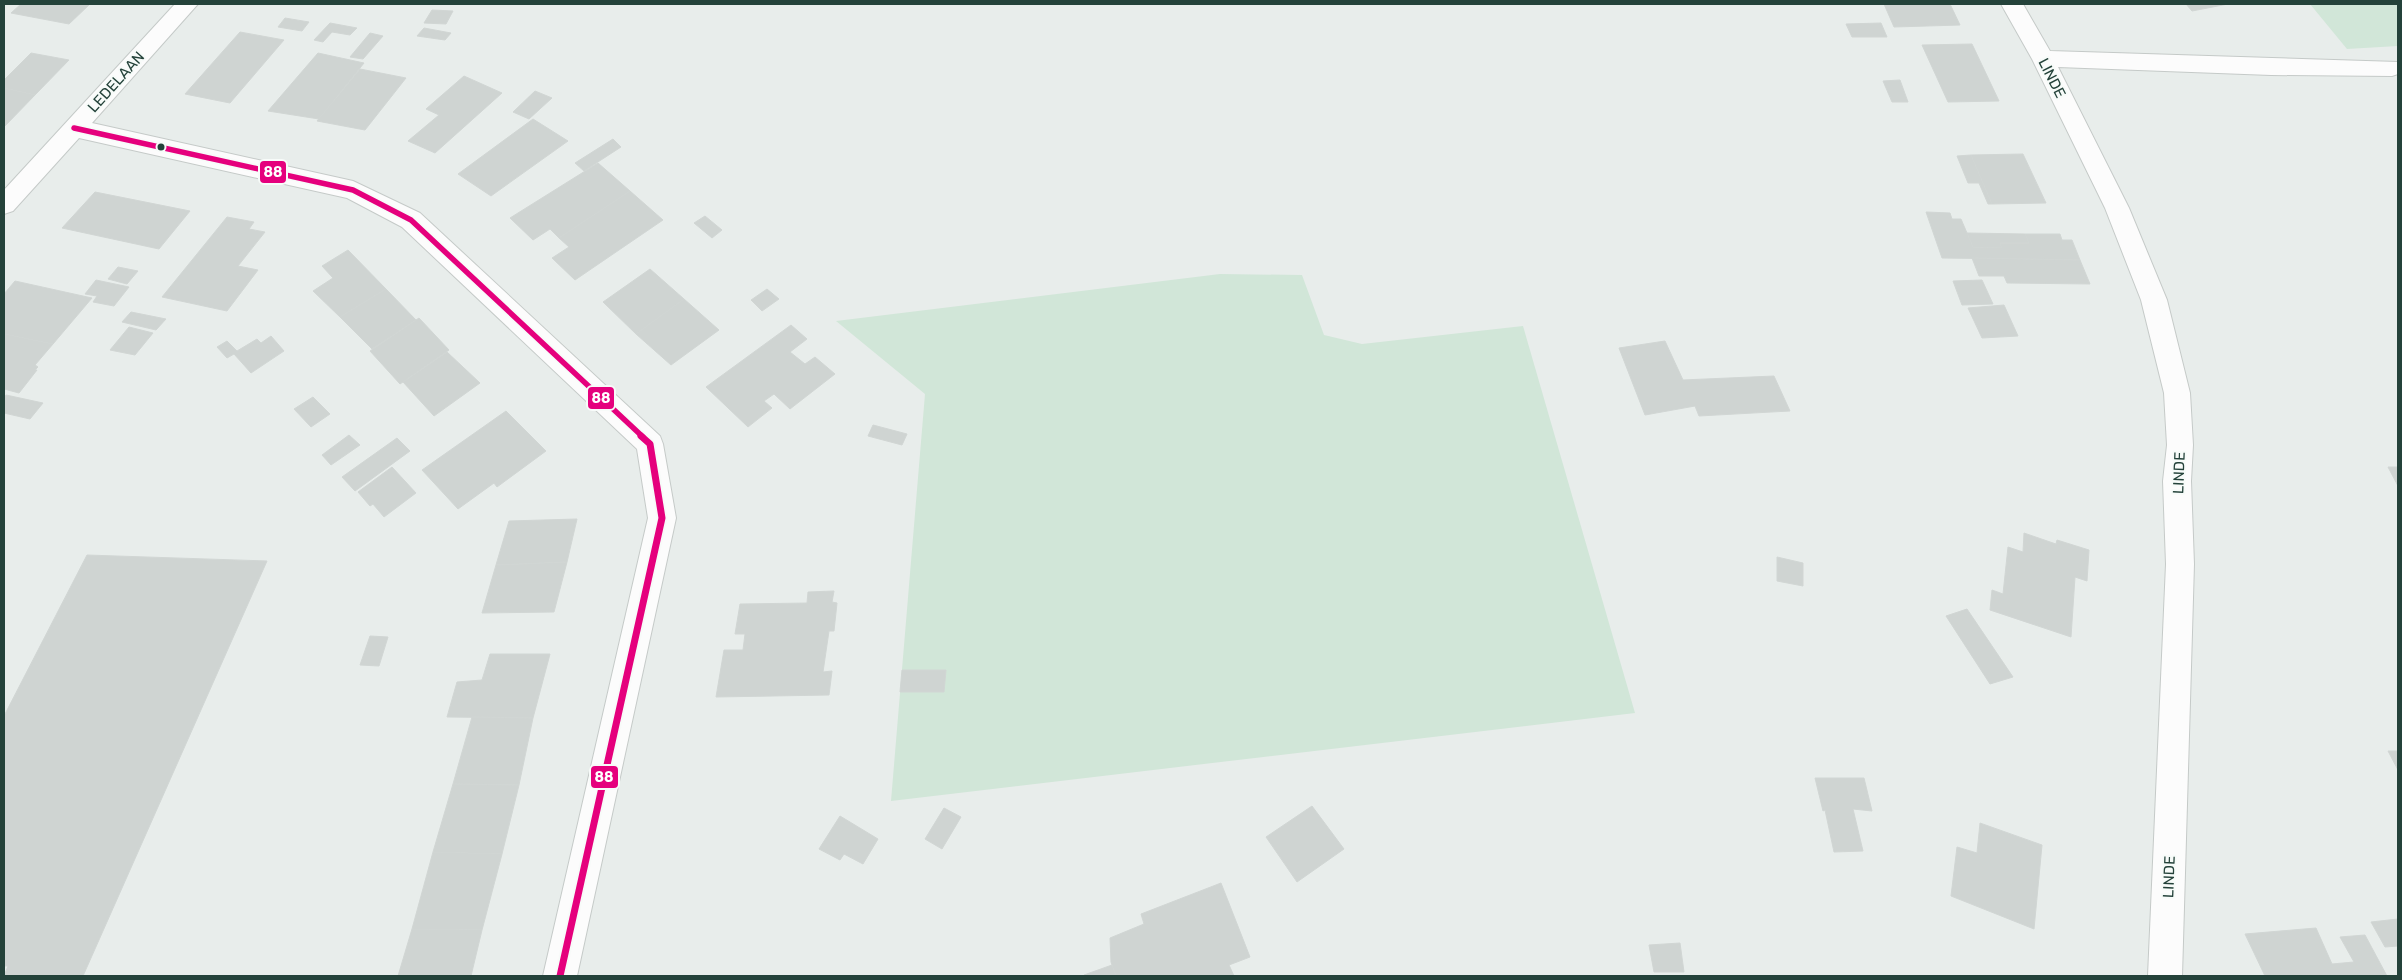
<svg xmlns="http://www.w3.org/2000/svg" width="2402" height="980" font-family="Rubik,sans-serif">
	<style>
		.green { fill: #d1e6d8 }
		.building { fill: #cfd4d2; stroke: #d1d6d4 }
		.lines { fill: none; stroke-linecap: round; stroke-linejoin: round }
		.minor-casing { stroke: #c5cac8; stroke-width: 2 }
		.minor { fill: #fcfcfc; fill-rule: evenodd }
		.bus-1-far1-casing { stroke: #f7fbf9; stroke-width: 9 }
		.bus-1-casing { stroke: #f7fbf9; stroke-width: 11 }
		.bus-1-far1 { stroke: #e5007d; stroke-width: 5.5 }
		.bus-1 { stroke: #e5007d; stroke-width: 7 }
		.bus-dot { fill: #24423a; stroke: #f7fbf9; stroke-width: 2 }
		.labels { text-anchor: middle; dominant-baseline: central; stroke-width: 4; stroke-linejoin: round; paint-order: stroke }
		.street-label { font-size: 15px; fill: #24423a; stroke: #f7fbf9 }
		.line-badge { stroke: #f7fbf9; stroke-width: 2 }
		.badge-label { font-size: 14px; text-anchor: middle; font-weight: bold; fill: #fff }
	</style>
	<rect width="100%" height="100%" fill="#e8edeb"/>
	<!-- green -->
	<g class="green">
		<polygon points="2310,4 2398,4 2398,46 2347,49"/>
		<polygon points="1220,274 1302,275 1324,335 1362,344 1523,326 1635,713 891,801 925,394 836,321"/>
	</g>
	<!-- building -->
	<g class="building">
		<polygon points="21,4 90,4 69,24 11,13"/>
		<polygon points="1884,4 1950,4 1960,25 1894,27"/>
		<polygon points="2186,4 2228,4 2192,11"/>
		<polygon points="432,10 453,11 446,24 424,23"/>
		<polygon points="285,18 309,22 302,31 278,27"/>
		<polygon points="330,23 357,28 350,35 332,32 323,42 314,40"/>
		<polygon points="1881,23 1887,37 1852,37 1846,24"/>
		<polygon points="424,28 451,33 445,40 417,36"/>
		<polygon points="240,32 284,40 230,103 185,94"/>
		<polygon points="370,33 383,36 363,59 350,57"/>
		<polygon points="1972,44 1999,101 1948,102 1922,45"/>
		<polygon points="31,53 69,60 35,95 4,88 4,80"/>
		<polygon points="318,53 364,63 319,119 268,111"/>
		<polygon points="360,69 406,78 365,130 317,121"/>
		<polygon points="464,76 502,93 435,153 408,141 439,115 426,109"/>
		<polygon points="1900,80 1908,102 1892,102 1883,81"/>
		<polygon points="4,88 35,95 4,127"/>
		<polygon points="535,91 552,98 529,119 513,112"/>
		<polygon points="533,119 568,141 491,196 458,174"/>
		<polygon points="613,139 621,147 584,171 575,163"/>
		<polygon points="2023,154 2046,203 1992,204 1971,155"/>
		<polygon points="1971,155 1992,204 1988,204 1979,183 1968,183 1957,156"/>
		<polygon points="598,163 630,191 559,238 550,229 533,240 510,218"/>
		<polygon points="630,191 663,220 575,280 552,258 569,247 559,238"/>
		<polygon points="95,192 190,211 159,249 62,228"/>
		<polygon points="1926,212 1950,213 1952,219 1961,219 1973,247 2002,248 2000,243 2029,243 2025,234 2060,234 2062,240 2072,240 2080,260 1942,258"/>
		<polygon points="705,216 722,230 712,238 694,223"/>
		<polygon points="227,217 254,222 249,229 265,232 238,266 258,270 227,311 162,297"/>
		<polygon points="1967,233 2025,234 2029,243 2000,243 2002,248 1973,247"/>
		<polygon points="348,250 386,289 340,317 313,291 333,278 322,266"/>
		<polygon points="1972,258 2080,260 2090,284 2007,283 2004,276 1979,276"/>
		<polygon points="118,267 138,271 127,284 108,279"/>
		<polygon points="650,269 684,299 636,334 603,302"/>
		<polygon points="96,280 129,287 114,306 93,302 97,296 85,294"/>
		<polygon points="1982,280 1993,304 1962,305 1953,281"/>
		<polygon points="15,281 92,298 53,344 4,334 4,294"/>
		<polygon points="386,289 416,320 372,349 340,317"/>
		<polygon points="767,289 779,299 762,311 751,300"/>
		<polygon points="684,299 719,330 671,365 636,334"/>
		<polygon points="2004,305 2018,336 1982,338 1968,308"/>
		<polygon points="131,312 166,319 156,330 122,322"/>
		<polygon points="419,318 449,350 400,384 370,351"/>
		<polygon points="791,325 807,339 790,352 805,364 815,357 835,374 790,409 774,394 764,401 772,408 748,427 706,387"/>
		<polygon points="129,327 153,333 135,355 110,350"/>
		<polygon points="4,334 53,344 35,365 38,367 35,370 37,370 19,393 4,389"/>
		<polygon points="271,336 284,351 251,373 234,354 227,358 217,347 227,341 237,351 257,339 261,343"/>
		<polygon points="1665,341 1683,380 1774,376 1790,411 1699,416 1695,406 1645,415 1619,348"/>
		<polygon points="447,352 480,383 434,416 403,382"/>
		<polygon points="6,395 43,403 30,419 4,413 4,398"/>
		<polygon points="313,397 330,414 311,427 294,409"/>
		<polygon points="506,411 546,451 497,487 494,483 458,509 422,470"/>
		<polygon points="873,425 907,434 902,445 868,436"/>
		<polygon points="349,435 360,445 331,465 322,455"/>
		<polygon points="397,438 410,451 355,491 342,477"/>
		<polygon points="392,467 416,493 384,517 373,504 370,506 358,492"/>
		<polygon points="2388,467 2398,467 2398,486"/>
		<polygon points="577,519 567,562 496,565 509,521"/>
		<polygon points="2024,533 2056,544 2057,540 2089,550 2087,581 2075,577 2071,637 1990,610 1992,590 2003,594 2008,547 2023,552"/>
		<polygon points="87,555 267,561 83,976 4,976 8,966 4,966 4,716"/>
		<polygon points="1777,557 1803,563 1803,586 1777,581"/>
		<polygon points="567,562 554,612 482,613 496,565"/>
		<polygon points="834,591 832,602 837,603 834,631 829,631 823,672 832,671 829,695 716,697 724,650 743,650 745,634 735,634 740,604 807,603 808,592"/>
		<polygon points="1967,609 2013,677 1990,684 1946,616"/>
		<polygon points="370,636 388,637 379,666 360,665"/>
		<polygon points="490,654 550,654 533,718 447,717 457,682 482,680"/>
		<polygon points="902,670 946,670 944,692 900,692"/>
		<polygon points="472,717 533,718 519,785 453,784"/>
		<polygon points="2388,751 2398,751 2398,770"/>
		<polygon points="1815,778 1864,778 1872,811 1853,809 1863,851 1834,852 1825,810 1823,811"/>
		<polygon points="453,784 519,785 502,854 433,852"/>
		<polygon points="1312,806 1344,849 1297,882 1266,837"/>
		<polygon points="944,808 961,817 942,849 925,839"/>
		<polygon points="840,816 878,839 863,864 844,854 840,860 819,849"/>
		<polygon points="1980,823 2042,845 2034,929 1951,896 1957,847 1977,853"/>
		<polygon points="433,852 502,854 482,930 412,929"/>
		<polygon points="1221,883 1250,957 1229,965 1234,976 1116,976 1111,962 1110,938 1144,924 1141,914"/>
		<polygon points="2398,919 2398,946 2385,947 2371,922"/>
		<polygon points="2316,928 2332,964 2354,962 2340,937 2365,935 2387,976 2265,976 2245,934"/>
		<polygon points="412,929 482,930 471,976 398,976"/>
		<polygon points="1680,943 1684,972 1654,972 1649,945"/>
		<polygon points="1112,965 1116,976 1084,976 1084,975"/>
	</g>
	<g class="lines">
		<defs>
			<g id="minor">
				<polygon points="175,4 198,4 92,123 353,181 420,213 660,436 663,444 676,518 577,976 543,976 648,518 637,449 402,227 347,198 79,138 13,211 4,214 4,190"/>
				<polygon points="2001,4 2023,4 2050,51 2398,62 2398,74 2392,76 2271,75 2058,67 2129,208 2167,300 2190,393 2193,445 2191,481 2194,564 2182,976 2148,976 2166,564 2163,481 2167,445 2164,393 2141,300 2105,208 2032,59"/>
			</g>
		</defs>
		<!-- minor casing -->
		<use href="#minor" class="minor-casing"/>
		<!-- minor -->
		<use href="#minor" class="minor"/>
		<defs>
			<polyline id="bus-1-far1" points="74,128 353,190 411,220 643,437"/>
			<polyline id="bus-1" points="560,976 662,518 650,444 641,436"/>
		</defs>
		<!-- bus-1-far1 casing -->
		<use href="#bus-1-far1" class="bus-1-far1-casing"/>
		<!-- bus-1 casing -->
		<use href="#bus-1" class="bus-1-casing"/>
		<!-- bus-1-far1 -->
		<use href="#bus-1-far1" class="bus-1-far1"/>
		<!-- bus-1 -->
		<use href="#bus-1" class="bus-1"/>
	</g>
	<!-- markers -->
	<circle class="bus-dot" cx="161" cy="147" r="4.5"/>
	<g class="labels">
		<!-- street labels -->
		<g class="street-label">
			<text transform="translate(2052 78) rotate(63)">LINDE</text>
			<text transform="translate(116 82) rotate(-48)">LEDELAAN</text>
			<text transform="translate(2179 473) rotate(-88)">LINDE</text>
			<text transform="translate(2169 877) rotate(-88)">LINDE</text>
		</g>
	</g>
	<g class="line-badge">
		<rect x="259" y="160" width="28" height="24" rx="5" fill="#e5007d"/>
		<rect x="587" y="386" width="28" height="24" rx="5" fill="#e5007d"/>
		<rect x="590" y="765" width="29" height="24" rx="5" fill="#e5007d"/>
	</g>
	<g class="badge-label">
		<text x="273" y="177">88</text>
		<text x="601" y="403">88</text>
		<text x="604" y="782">88</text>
	</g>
	<!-- border -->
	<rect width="2402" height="980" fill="none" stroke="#24423a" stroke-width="10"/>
</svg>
